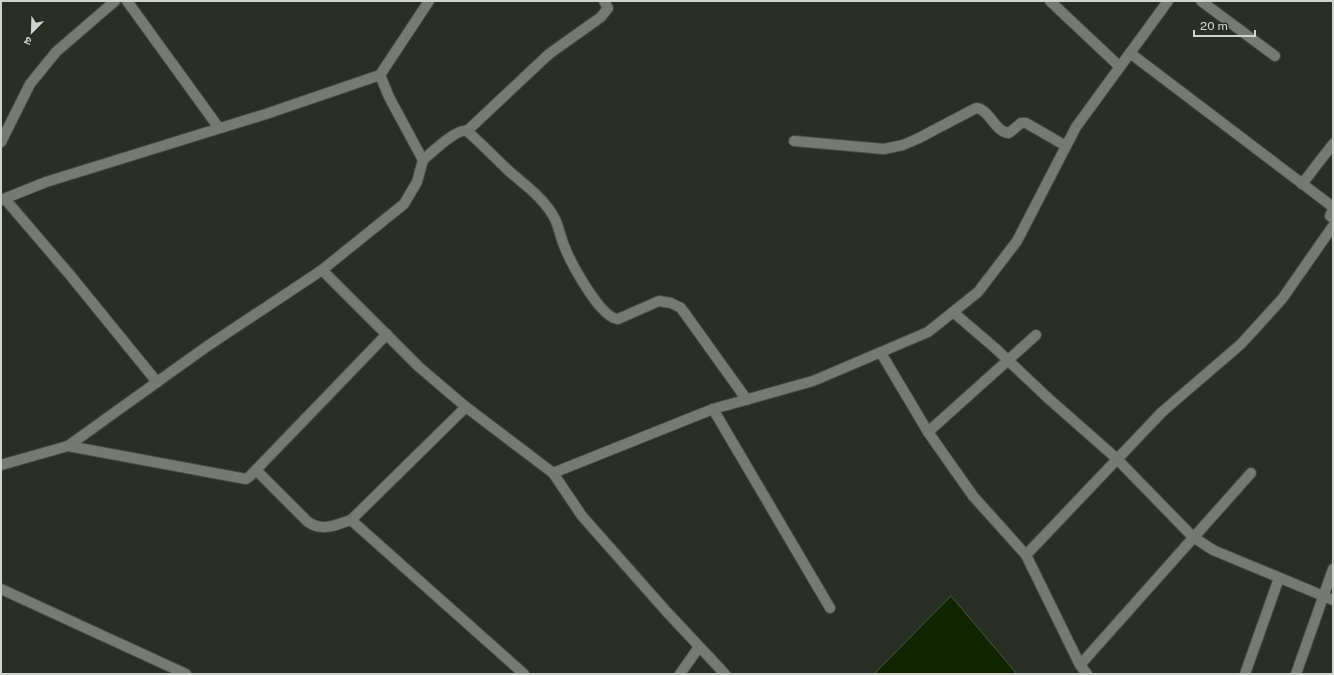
<svg xmlns="http://www.w3.org/2000/svg" width="1334" height="675" font-family="'Public Sans','Noto Sans Devanagari',sans-serif">
	<style>
		.water { fill: #102400; stroke: #4a593e }
		.lines { fill: none; stroke-linecap: round; stroke-linejoin: round }
		.minor-casing { stroke: #474c44; stroke-width: 12 }
		.minor { stroke: #757b70; stroke-width: 10 }
	</style>
	<rect width="100%" height="100%" fill="#292f25"/>
	<!-- water -->
	<polygon class="water" points="951,596 1017,674 874,674"/>
	<g class="lines">
		<defs>
			<g id="minor">
				<polyline points="127,1 219,128"/>
				<polyline points="1050,1 1119,66"/>
				<polyline points="1201,1 1275,56"/>
				<polyline points="1130,53 1333,207"/>
				<polyline points="467,131 549,54 601,17 608,8 604,1"/>
				<path d="M794,141L884,149L903,145L919,138L976,108C990,109 994,132 1009,133L1021,123H1026L1066,146"/>
				<polyline points="1,142 30,84 56,52 115,1"/>
				<path d="M423,160C432,152 457,128 467,131C482,144 495,158 509,171C526,186 544,198 555,219C559,228 561,239 565,248C571,263 601,319 618,319L659,301L671,303L681,308L747,400"/>
				<polyline points="1302,184 1333,144"/>
				<polyline points="5,199 70,275 157,382"/>
				<polyline points="1,200 46,182 266,114 380,75"/>
				<polyline points="1333,209 1330,216 1333,218"/>
				<polyline points="322,270 419,367 466,407 553,473 582,516 666,611 725,674"/>
				<polyline points="953,312 995,348 1049,399 1116,458 1193,537 1213,550 1333,600"/>
				<polyline points="1036,335 928,432 973,496 1026,555 1080,665 1087,674"/>
				<polyline points="881,353 928,432"/>
				<polyline points="713,409 830,608"/>
				<polyline points="68,446 246,479 250,476 387,334"/>
				<polyline points="1,465 68,446 206,347 322,270 404,204 417,182 423,160 389,97 380,75 429,1"/>
				<path d="M256,470L308,522C323,532 335,525 351,520L524,674"/>
				<polyline points="553,473 713,409 813,381 928,332 978,292 1017,241 1076,127 1168,1"/>
				<polyline points="351,520 466,407"/>
				<polyline points="1026,555 1162,412 1241,344 1282,299 1333,226"/>
				<polyline points="1,589 186,674"/>
				<polyline points="1080,665 1251,473"/>
				<polyline points="680,674 699,647"/>
				<polyline points="1245,674 1279,578"/>
				<polyline points="1296,674 1333,569"/>
			</g>
		</defs>
		<!-- minor casing -->
		<use href="#minor" class="minor-casing"/>
		<!-- minor -->
		<use href="#minor" class="minor"/>
	</g>
	<!-- border -->
	<rect width="1334" height="675" fill="none" stroke="#d0d4ce" stroke-width="4"/>
	<!-- north arrow -->
	<g transform="translate(32 32) rotate(203)" stroke="#292f25" stroke-width="3" paint-order="stroke">
	<path d="M0-3L7 15L0 10L-7 15Z" fill="#d0d4ce"/>
	<text y="-6" font-size="11" font-weight="bold" text-anchor="middle" fill="#d0d4ce">उ</text>
	</g>
	<!-- scale -->
	<path d="M1194 30v6h61v-6" fill="none" stroke="#d0d4ce" stroke-width="2"/>
	<text x="1200" y="30" font-size="12" fill="#d0d4ce" stroke="#292f25" stroke-width="3" paint-order="stroke">20 m</text>
</svg>
